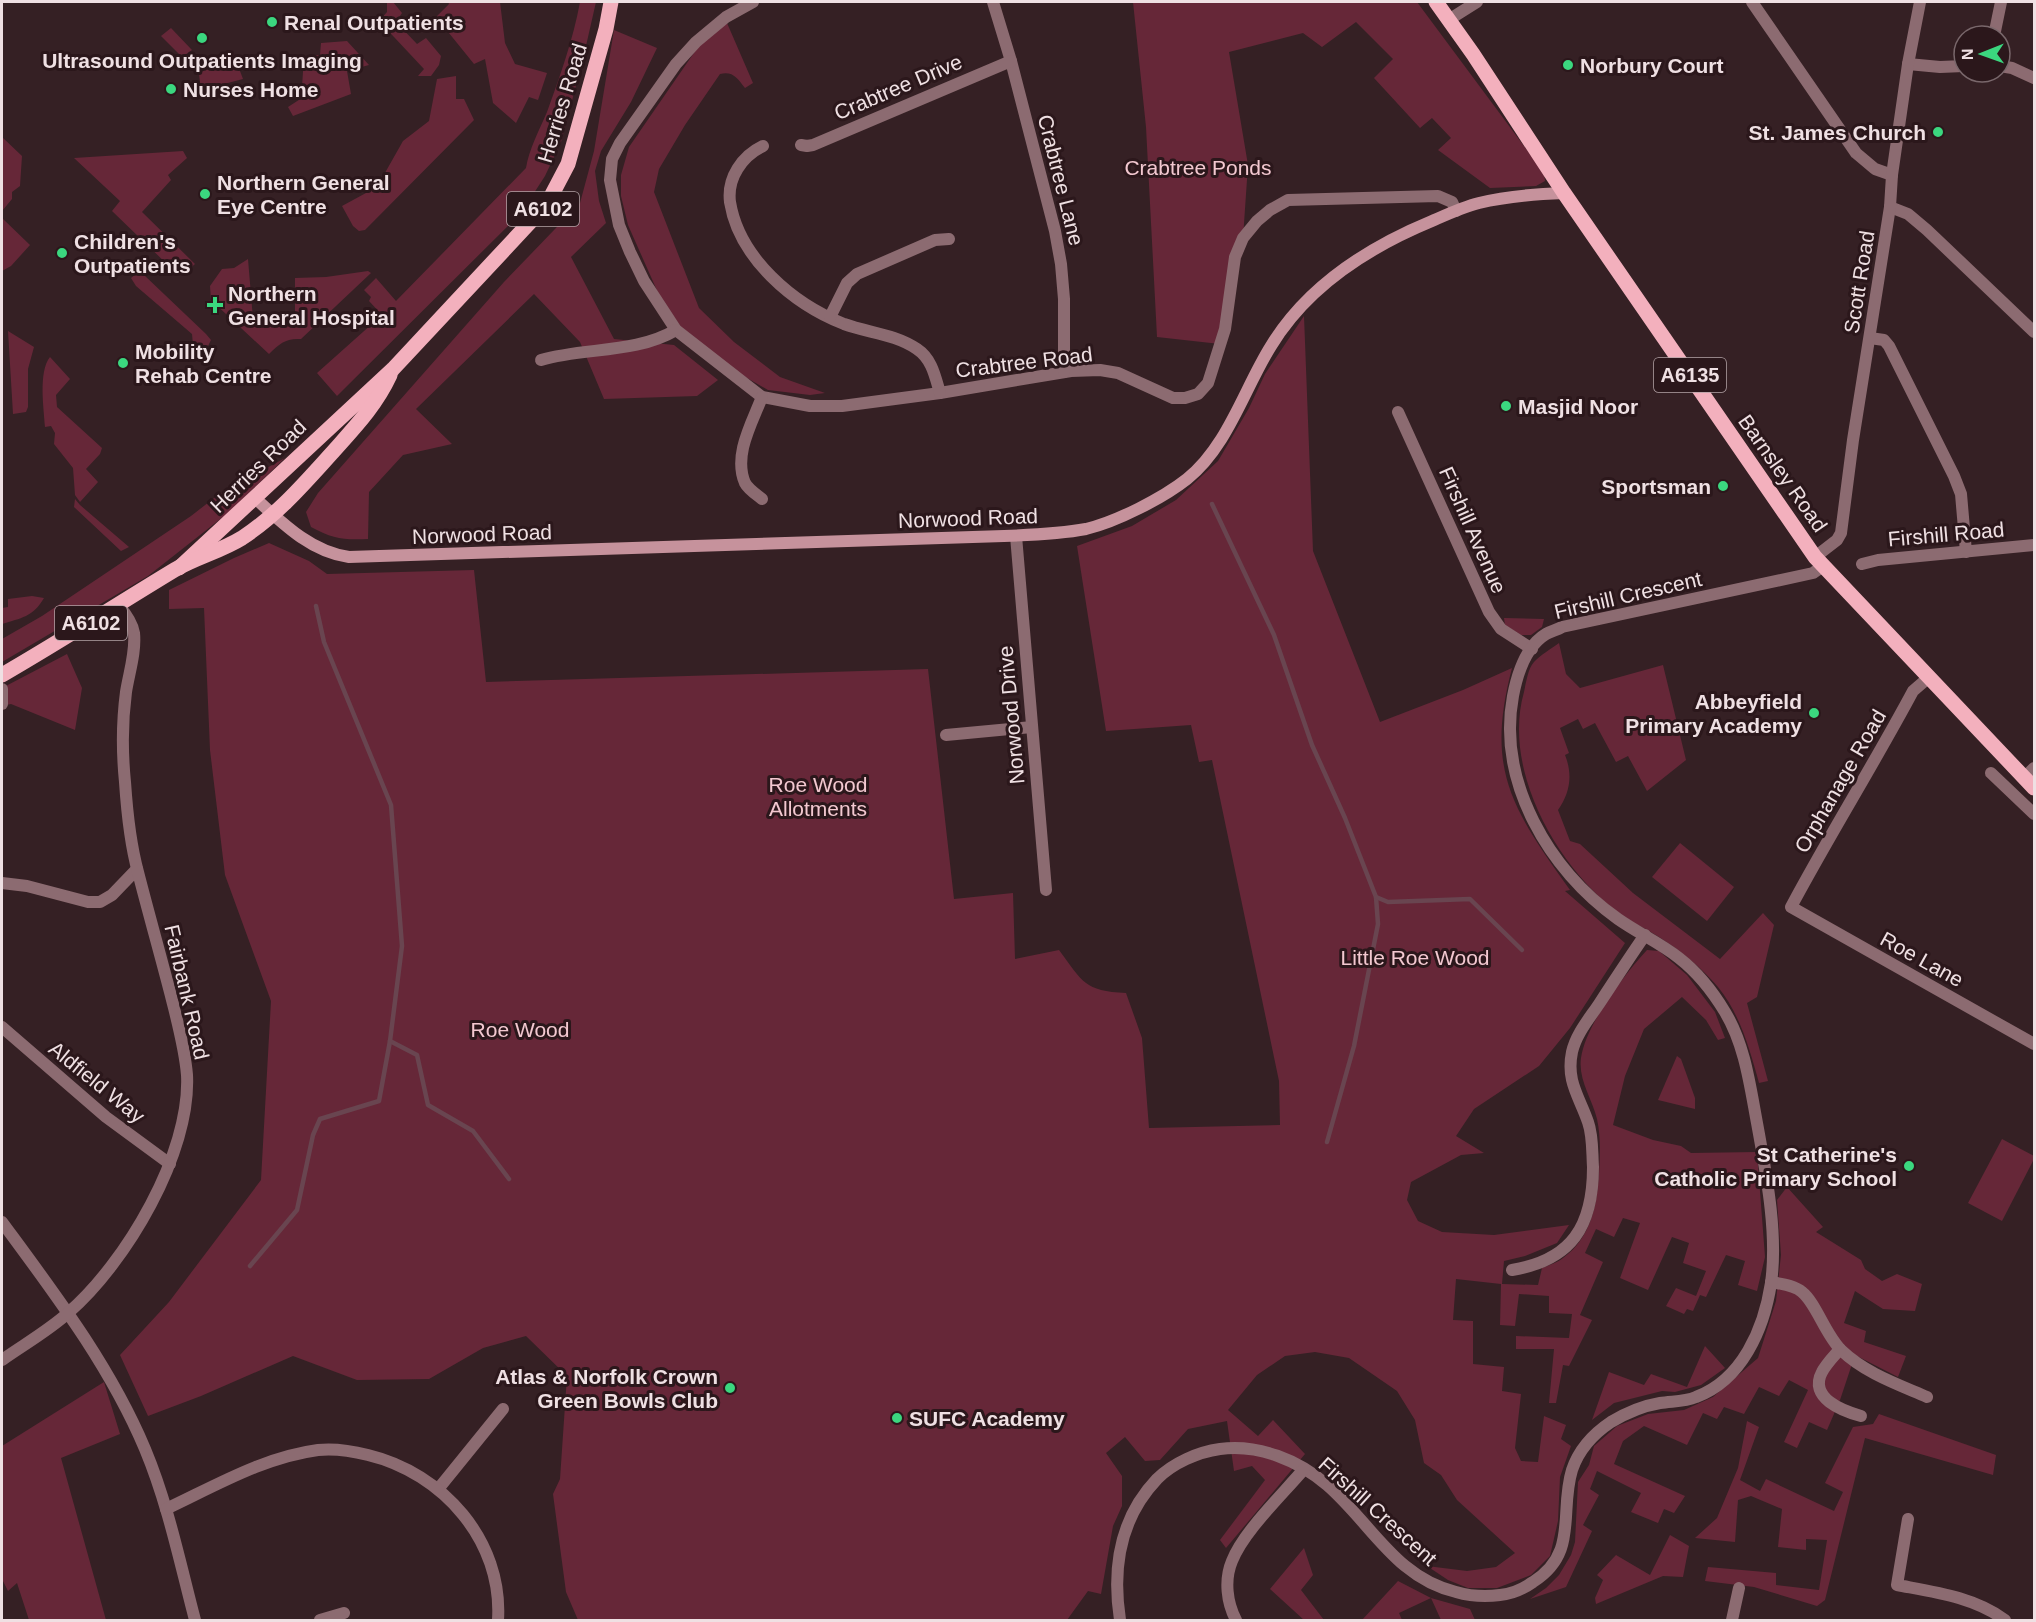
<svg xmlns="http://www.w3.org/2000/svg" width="2036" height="1622" font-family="Helvetica,sans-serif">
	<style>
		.green { fill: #662738 }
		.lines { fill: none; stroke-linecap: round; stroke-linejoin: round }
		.stream { stroke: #694550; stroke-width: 4.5 }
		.street { stroke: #8c6b71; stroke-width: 12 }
		.secondary { stroke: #c6929c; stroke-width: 12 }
		.primary { stroke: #f3b0bd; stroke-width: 15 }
		.poi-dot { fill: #3bd77f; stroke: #2b171b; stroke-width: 2 }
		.labels { text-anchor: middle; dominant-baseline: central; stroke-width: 6; stroke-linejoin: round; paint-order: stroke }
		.shield { fill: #2b171b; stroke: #b4a4a7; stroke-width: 1.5 }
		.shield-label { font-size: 20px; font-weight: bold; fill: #efe0e3 }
		.poi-label { font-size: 21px; font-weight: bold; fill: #efe0e3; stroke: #2b171b; text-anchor: start }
		.street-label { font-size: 21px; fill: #efe0e3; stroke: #2b171b }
		.park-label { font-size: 21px; fill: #f3c8d0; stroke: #2b171b }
	</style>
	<rect width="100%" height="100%" fill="#352024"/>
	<!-- green -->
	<g class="green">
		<polygon points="387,2 393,2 402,13 396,22 417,44 426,38 441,56 439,65 431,76 418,76 424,69 379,21 387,12"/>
		<polygon points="448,2 500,2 505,43 515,64 547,73 538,100 529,97 516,123 493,103 485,59 474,64 436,17 449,4"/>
		<path d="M580,2H596L583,59L561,142L545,176L521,213L337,396L317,373L382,315L369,301L371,297L364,290L376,278L396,301L526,168C529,149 539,131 547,112C560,76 573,40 580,2Z"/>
		<polygon points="1133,2 1417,2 1544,173 1545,181 1536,186 1490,188 1438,150 1451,138 1432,118 1420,128 1374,78 1393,59 1356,22 1322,47 1303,33 1229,52 1248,165 1243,238 1220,344 1157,337 1146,127"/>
		<path d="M727,23L753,83L745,88C737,78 733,71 720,74L685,125L659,169L654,192L699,308L734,342L780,377L825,393L810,395L768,390L740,374L681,327L659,295L628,225L621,196V175L629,147L698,47Z"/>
		<polygon points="171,28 192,50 182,57 161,36"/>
		<path d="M614,30L657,48L631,102L601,151L595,171L599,201L606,223L571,257L614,339L674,345L718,380L697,396L604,399L580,342L534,294L416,409L452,444L403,455L369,492L368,539C343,540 333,539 311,527L306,512L318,493L504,282L580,203L594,151Z"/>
		<polygon points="347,41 369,65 347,71 351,94 293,116 288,107 305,96 302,87 304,56 320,55 321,43"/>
		<polygon points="232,50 243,79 201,90 199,74"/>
		<polygon points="456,76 456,99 464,99 474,120 365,230 359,231 353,226 342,206 377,187 403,141 429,121 437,79"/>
		<polygon points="2,137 22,156 20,186 12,192 12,199 2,211"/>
		<path d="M183,151L187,158L168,175L171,180L142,212L195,264C188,271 181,272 171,268L112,211L120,201L74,158Z"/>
		<polygon points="2,218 30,245 11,266 2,271"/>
		<path d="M248,259L253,319L295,318V278L326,277L368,271L371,273L301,339C286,338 280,343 269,354L211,300L210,286L222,269L234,268Z"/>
		<polygon points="137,273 144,275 206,334 211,340 208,346 199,350 193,345 192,334 136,286 131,278"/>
		<path d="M1304,316L1313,551L1380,722L1463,690L1512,668C1485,771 1512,808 1570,890L1565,891L1625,943L1570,1028L1539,1066L1474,1109L1456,1136L1484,1153L1461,1155L1411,1182L1407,1200L1418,1221L1442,1232L1494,1235L1569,1225L1557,1243L1525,1256L1504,1261L1502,1284L1538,1285L1542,1268C1549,1265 1557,1263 1563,1258C1591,1238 1597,1205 1599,1173C1600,1155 1601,1137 1597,1119C1592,1098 1578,1080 1581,1058C1586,1024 1624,975 1647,950L1659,951L1687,975L1715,1012L1725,1038L1718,1040L1706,1020L1682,997L1644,1029L1625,1076L1613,1125L1653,1140L1681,1146L1691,1153L1757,1152L1765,1257L1757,1291L1738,1285L1745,1261L1726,1255L1706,1297L1700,1295L1693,1311L1687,1309L1684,1314L1666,1306L1676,1288L1696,1296L1706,1271L1683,1263L1689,1243L1672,1237L1648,1290L1620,1278L1640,1223L1623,1218L1614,1237L1596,1229L1585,1253L1603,1262L1580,1315L1592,1320L1569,1366L1563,1365L1556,1403H1549L1554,1349H1516V1336L1569,1338L1572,1314L1549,1313V1296L1519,1294L1515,1326L1500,1325L1501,1284L1456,1279L1453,1320L1473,1321V1364L1504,1367L1502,1391L1521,1394L1515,1448L1521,1461L1538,1462L1544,1416L1566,1425L1561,1439L1571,1446L1560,1477L1558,1521L1550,1556L1531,1575L1497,1588H1468L1448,1580L1427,1566L1467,1571L1496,1567L1515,1553L1457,1500L1441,1475L1424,1463L1415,1420L1397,1391L1349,1358L1315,1352L1285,1356L1257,1375L1228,1410L1258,1436L1273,1420L1305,1454L1226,1548L1220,1540L1265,1480L1252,1466L1234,1471L1227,1421L1188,1429L1160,1460L1145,1461L1125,1437L1106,1453L1122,1476V1506L1113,1526L1101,1594L1088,1591L1067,1620H578L566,1592L553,1494L560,1479L567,1376L526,1336L483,1348L429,1379L357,1380L293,1356L201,1396L148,1416L120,1355L169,1302L261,1180L271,1001L225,875L210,750L204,608L169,609V590L234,558L269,543L309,561L327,574L474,570L486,682L928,669L954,899L1013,893L1015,959L1059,950C1083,982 1084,991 1126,993L1142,1038L1149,1128L1280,1125L1279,1081L1212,760L1199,762L1191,725L1106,731L1077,546L1132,526L1176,500L1218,461L1249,408L1265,374Z"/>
		<polygon points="8,331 34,347 28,369 28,407 26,412 13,414"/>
		<path d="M50,357L70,379L56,395L57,407L102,448L100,454L86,469L98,482L80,502L75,495L73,468L54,444L55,433L51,426L45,427C44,409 38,372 50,357Z"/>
		<polygon points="285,458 228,513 148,576 2,662 2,639 42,616 191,516 218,495"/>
		<polygon points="75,499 80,505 129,547 121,551 74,507"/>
		<path d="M32,596L44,598C33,617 21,618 2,624V608L8,607V599Z"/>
		<polygon points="1504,618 1544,619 1542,627 1531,635 1521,635 1505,625"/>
		<path d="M1559,643L1566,674L1580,688L1663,665L1686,760L1647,791L1628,756L1616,762L1595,723L1583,729L1578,719L1560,728L1569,753L1565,755C1573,775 1570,793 1558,810L1570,841L1580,844L1633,893L1720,959L1763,913L1774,925L1757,997L1747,1003L1768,1081L1759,1083C1750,1050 1740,1014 1718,987C1702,968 1681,951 1659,937C1645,928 1629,921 1616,911C1556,865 1502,769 1524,692C1526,683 1528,668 1534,662C1540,655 1551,649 1559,643Z"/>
		<polygon points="67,654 82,688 75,730 11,704 2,706 2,688"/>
		<polygon points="1680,843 1734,887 1707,921 1652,877"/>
		<polygon points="1677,1056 1681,1059 1695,1098 1695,1109 1658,1100"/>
		<polygon points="2002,1139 2034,1156 2034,1159 2002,1221 1968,1203"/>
		<polygon points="1787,1187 1823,1227 1816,1232 1861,1260 1865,1269 1882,1281 1897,1274 1922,1284 1915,1311 1883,1309 1855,1291 1844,1323 1866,1331 1864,1342 1906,1356 1898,1377 1855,1355 1840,1400 1827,1430 1809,1422 1797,1448 1784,1442 1808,1390 1789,1380 1779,1396 1759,1387 1744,1414 1724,1407 1717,1419 1703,1413 1687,1445 1644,1426 1623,1441 1614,1464 1685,1496 1674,1513 1664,1509 1658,1523 1631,1512 1641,1493 1597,1471 1590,1489 1599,1495 1583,1525 1592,1531 1566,1587 1530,1599 1546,1588 1559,1575 1571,1555 1575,1542 1578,1482 1589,1465 1594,1446 1617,1426 1648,1414 1684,1410 1713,1397 1758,1358 1776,1301 1781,1255 1777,1200"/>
		<polygon points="1705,1346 1725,1368 1701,1385 1675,1392 1662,1391 1614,1403 1592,1420 1609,1372 1644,1385 1651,1374 1687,1387"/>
		<polygon points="104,1382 120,1434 61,1458 106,1620 29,1620 17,1583 8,1591 2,1579 2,1446"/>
		<polygon points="1879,1414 1996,1455 1993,1475 1865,1438 1825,1600 1817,1606 1754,1587 1705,1581 1708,1567 1776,1573 1776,1585 1819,1590 1827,1540 1806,1539 1806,1550 1778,1547 1782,1509 1751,1496 1738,1500 1735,1542 1695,1538 1717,1518 1738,1468 1747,1421 1759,1427 1740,1480 1760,1491 1766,1479 1834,1511 1843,1492 1825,1483 1853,1427 1873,1424"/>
		<polygon points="1670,1535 1689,1546 1683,1577 1663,1576 1596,1604 1595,1598 1603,1580 1597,1575 1616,1555 1650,1575"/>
		<polygon points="1304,1548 1313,1575 1301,1590 1324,1620 1304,1620 1270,1589"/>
		<polygon points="1398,1581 1431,1598 1470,1609 1475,1620 1441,1620 1431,1598 1399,1613 1402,1620 1362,1620"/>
	</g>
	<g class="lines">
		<!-- stream -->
		<g class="stream">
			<polyline points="1212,504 1274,635 1312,745 1345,818 1376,897 1378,924 1354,1046 1327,1142"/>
			<polyline points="1376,897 1388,902 1470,899 1522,950"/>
			<polyline points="390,1041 417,1055 428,1105 473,1131 509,1179"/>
			<polyline points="250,1266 297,1210 313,1135 320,1119 379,1101 390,1041 402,946 391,805 324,642 316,606"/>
		</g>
		<!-- street -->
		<g class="street">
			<polyline points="753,2 726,17 696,42 676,64 620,143 612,159 610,180 619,225 630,252 644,281 676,330 762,397 810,406 842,406 940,393 1071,371 1100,370 1118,373 1173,398 1185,398 1198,394 1208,383 1225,329 1235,257 1243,238 1257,221 1270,210 1288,200 1438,196 1452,202 1456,211"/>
			<polyline points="993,2 1011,61 1055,231 1061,264 1064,299 1064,372"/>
			<polyline points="1752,2 1856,153 1875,169 1892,175"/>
			<polyline points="1450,19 1477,2"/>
			<polyline points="1994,36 2001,2"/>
			<polyline points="1908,64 1940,67 1964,66"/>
			<polyline points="2000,66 2012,68 2034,78"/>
			<polyline points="801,145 807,146 813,145 1011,61"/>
			<path d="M763,146C742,156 727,178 730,202C739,258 793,304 844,324C869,333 895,334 917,349C932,359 935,376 940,393"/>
			<polyline points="1890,207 1908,214 1927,230 2034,332"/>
			<polyline points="830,317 847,283 857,274 935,240 949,239"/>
			<polyline points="1870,338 1884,340 1889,346 1954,476 1961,494 1966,552"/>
			<path d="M541,360C585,347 635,354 676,330"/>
			<path d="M762,397C752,423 733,455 745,483C748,489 757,495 762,499"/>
			<polyline points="1398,412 1489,612 1501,629 1532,649"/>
			<polyline points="1016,536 1046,890"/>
			<polyline points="1815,557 1837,540 1841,533 1853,440 1890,207 1892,175 1908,64 1920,2"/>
			<polyline points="1862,564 1878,560 2034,545"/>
			<path d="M1928,678L1913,691C1874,764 1830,834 1791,907L2034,1044"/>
			<polyline points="2,689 2,704"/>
			<polyline points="946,735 1032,727"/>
			<polyline points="1991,773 2034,814"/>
			<polyline points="2024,778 2034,768"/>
			<polyline points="2,883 27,886 88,902 100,902 112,895 137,869"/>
			<polyline points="2,1027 106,1117 170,1164"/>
			<path d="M2,1222C55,1294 110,1366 145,1449C168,1504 180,1563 195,1620"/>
			<path d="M1512,1270C1572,1260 1593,1226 1593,1167C1592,1152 1593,1136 1588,1122C1579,1096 1566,1081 1572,1052C1576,1034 1589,1019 1599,1004C1614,981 1629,958 1645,935"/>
			<path d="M1771,1282C1781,1284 1794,1285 1802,1292C1816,1303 1825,1334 1841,1350C1865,1373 1897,1384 1927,1397"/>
			<path d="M1840,1349C1834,1356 1826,1364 1822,1372C1808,1398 1843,1411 1861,1416"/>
			<path d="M2,1360C23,1345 48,1331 68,1313C126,1263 191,1153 187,1075C185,1050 178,1024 172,1000C161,957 149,915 138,872C130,843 127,812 125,782C122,752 122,722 126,692C129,673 136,652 134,633C132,622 126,614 119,606"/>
			<polyline points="439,1488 503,1409"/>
			<path d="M166,1509C215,1486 264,1457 318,1450C335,1448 352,1451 368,1455C443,1473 503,1541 498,1620"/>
			<path d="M1908,1519L1897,1585C1934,1592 1974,1597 2005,1620"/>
			<polyline points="320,1620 344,1613"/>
			<path d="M1120,1620C1112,1568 1119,1519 1157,1479C1173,1463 1198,1452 1220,1449C1259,1444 1298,1460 1327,1485C1371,1523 1396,1578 1456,1592C1470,1596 1486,1597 1500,1595C1512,1594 1523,1589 1533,1582C1579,1553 1559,1512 1572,1470C1579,1449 1593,1434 1611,1422C1626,1413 1642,1406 1660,1403C1672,1401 1684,1402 1696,1397C1742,1380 1764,1329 1771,1283C1778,1233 1766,1173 1757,1123C1750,1086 1745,1045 1725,1012C1713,992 1697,972 1679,958C1660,943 1638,933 1618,919C1549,870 1497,782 1513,696C1517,675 1526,646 1546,634C1551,631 1557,630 1562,627L1813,573L1823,566"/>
			<path d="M1236,1620C1227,1603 1224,1580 1232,1561C1244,1531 1282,1495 1304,1469"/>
			<polyline points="1732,1620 1739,1588"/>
		</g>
		<!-- secondary -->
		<path class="secondary" d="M255,498C282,523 311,552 349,557L1004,536C1032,535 1059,534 1086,529C1116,522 1163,498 1187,479C1228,446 1244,389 1271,346C1308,285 1369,247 1432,221C1448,214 1463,207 1479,203C1507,196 1536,194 1564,193"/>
		<!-- primary -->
		<g class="primary">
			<polyline points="1436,2 1473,54 1564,193 1815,557 2034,788"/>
			<polyline points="179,568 393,369 547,204 568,164 606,29 611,2"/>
			<path d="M2,675C61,641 118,604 176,569C197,557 221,551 242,538C277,515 303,485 331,454C354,428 375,407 390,375"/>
		</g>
	</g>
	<!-- markers -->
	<g class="poi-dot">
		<circle cx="272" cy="22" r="6"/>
		<circle cx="202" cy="38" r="6"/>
		<circle cx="1568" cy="65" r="6"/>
		<circle cx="171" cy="89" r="6"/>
		<circle cx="1938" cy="132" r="6"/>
		<circle cx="205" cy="194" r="6"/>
		<circle cx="62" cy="253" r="6"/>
		<path d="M212 296h6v6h6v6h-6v6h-6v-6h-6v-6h6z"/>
		<circle cx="123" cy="363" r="6"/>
		<circle cx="1506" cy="406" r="6"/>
		<circle cx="1723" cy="486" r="6"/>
		<circle cx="1814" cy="713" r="6"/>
		<circle cx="1909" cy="1166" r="6"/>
		<circle cx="730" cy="1388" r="6"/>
		<circle cx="897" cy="1418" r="6"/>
	</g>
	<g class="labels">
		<!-- shield labels -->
		<g class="shield">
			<rect x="507" y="192" width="72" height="34" rx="4.5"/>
			<rect x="1654" y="358" width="72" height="34" rx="4.5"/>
			<rect x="55" y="606" width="72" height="34" rx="4.5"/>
		</g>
		<g class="shield-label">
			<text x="543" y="209">A6102</text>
			<text x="1690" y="375">A6135</text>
			<text x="91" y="623">A6102</text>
		</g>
		<!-- poi labels -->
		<g class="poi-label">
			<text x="284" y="22">Renal Outpatients</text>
			<text x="202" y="60" text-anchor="middle">Ultrasound Outpatients Imaging</text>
			<text x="1580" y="65">Norbury Court</text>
			<text x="183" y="89">Nurses Home</text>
			<text x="1926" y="132" text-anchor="end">St. James Church</text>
			<text x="217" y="182">Northern General<tspan x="217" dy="24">Eye Centre</tspan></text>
			<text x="74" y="241">Children's<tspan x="74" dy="24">Outpatients</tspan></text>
			<text x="228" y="293">Northern<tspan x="228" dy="24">General Hospital</tspan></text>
			<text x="135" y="351">Mobility<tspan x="135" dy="24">Rehab Centre</tspan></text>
			<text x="1518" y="406">Masjid Noor</text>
			<text x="1711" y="486" text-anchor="end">Sportsman</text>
			<text x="1802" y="701" text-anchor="end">Abbeyfield<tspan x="1802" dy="24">Primary Academy</tspan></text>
			<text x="1897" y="1154" text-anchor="end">St Catherine's<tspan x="1897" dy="24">Catholic Primary School</tspan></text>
			<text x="718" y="1376" text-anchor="end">Atlas &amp; Norfolk Crown<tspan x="718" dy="24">Green Bowls Club</tspan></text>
			<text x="909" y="1418">SUFC Academy</text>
		</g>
		<!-- street labels -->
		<g class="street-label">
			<text transform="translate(898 87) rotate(-23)">Crabtree Drive</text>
			<text transform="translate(562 103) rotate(-73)">Herries Road</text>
			<text transform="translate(1061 180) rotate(76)">Crabtree Lane</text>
			<text transform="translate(1859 282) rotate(-81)">Scott Road</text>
			<text transform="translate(1024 362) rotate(-7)">Crabtree Road</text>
			<text transform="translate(258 466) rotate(-44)">Herries Road</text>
			<text transform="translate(1783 473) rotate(55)">Barnsley Road</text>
			<text transform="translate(968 518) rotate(-2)">Norwood Road</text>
			<text transform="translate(1473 530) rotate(66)">Firshill Avenue</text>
			<text transform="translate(482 534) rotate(-2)">Norwood Road</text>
			<text transform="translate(1946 534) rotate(-5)">Firshill Road</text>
			<text transform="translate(1628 595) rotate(-13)">Firshill Crescent</text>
			<text transform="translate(1011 715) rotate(-95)">Norwood Drive</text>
			<text transform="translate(1840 781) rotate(-60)">Orphanage Road</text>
			<text transform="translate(1922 959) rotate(29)">Roe Lane</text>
			<text transform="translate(187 992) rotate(77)">Fairbank Road</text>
			<text transform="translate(97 1082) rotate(39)">Aldfield Way</text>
			<text transform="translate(1378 1511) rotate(42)">Firshill Crescent</text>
		</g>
		<!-- park labels -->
		<g class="park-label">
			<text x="1198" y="167">Crabtree Ponds</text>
			<text x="818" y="784">Roe Wood<tspan x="818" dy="24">Allotments</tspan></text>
			<text x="1415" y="957">Little Roe Wood</text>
			<text x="520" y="1029">Roe Wood</text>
		</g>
	</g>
	<!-- border -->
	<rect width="2036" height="1622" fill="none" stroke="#efe0e3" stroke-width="6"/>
	<!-- north arrow -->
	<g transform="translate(1982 54) rotate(269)"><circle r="28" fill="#2b171b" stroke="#79676b" stroke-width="1.5"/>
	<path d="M0-4.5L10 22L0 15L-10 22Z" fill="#3bd77f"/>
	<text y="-9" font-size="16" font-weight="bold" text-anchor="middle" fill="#efe0e3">N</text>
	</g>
</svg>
